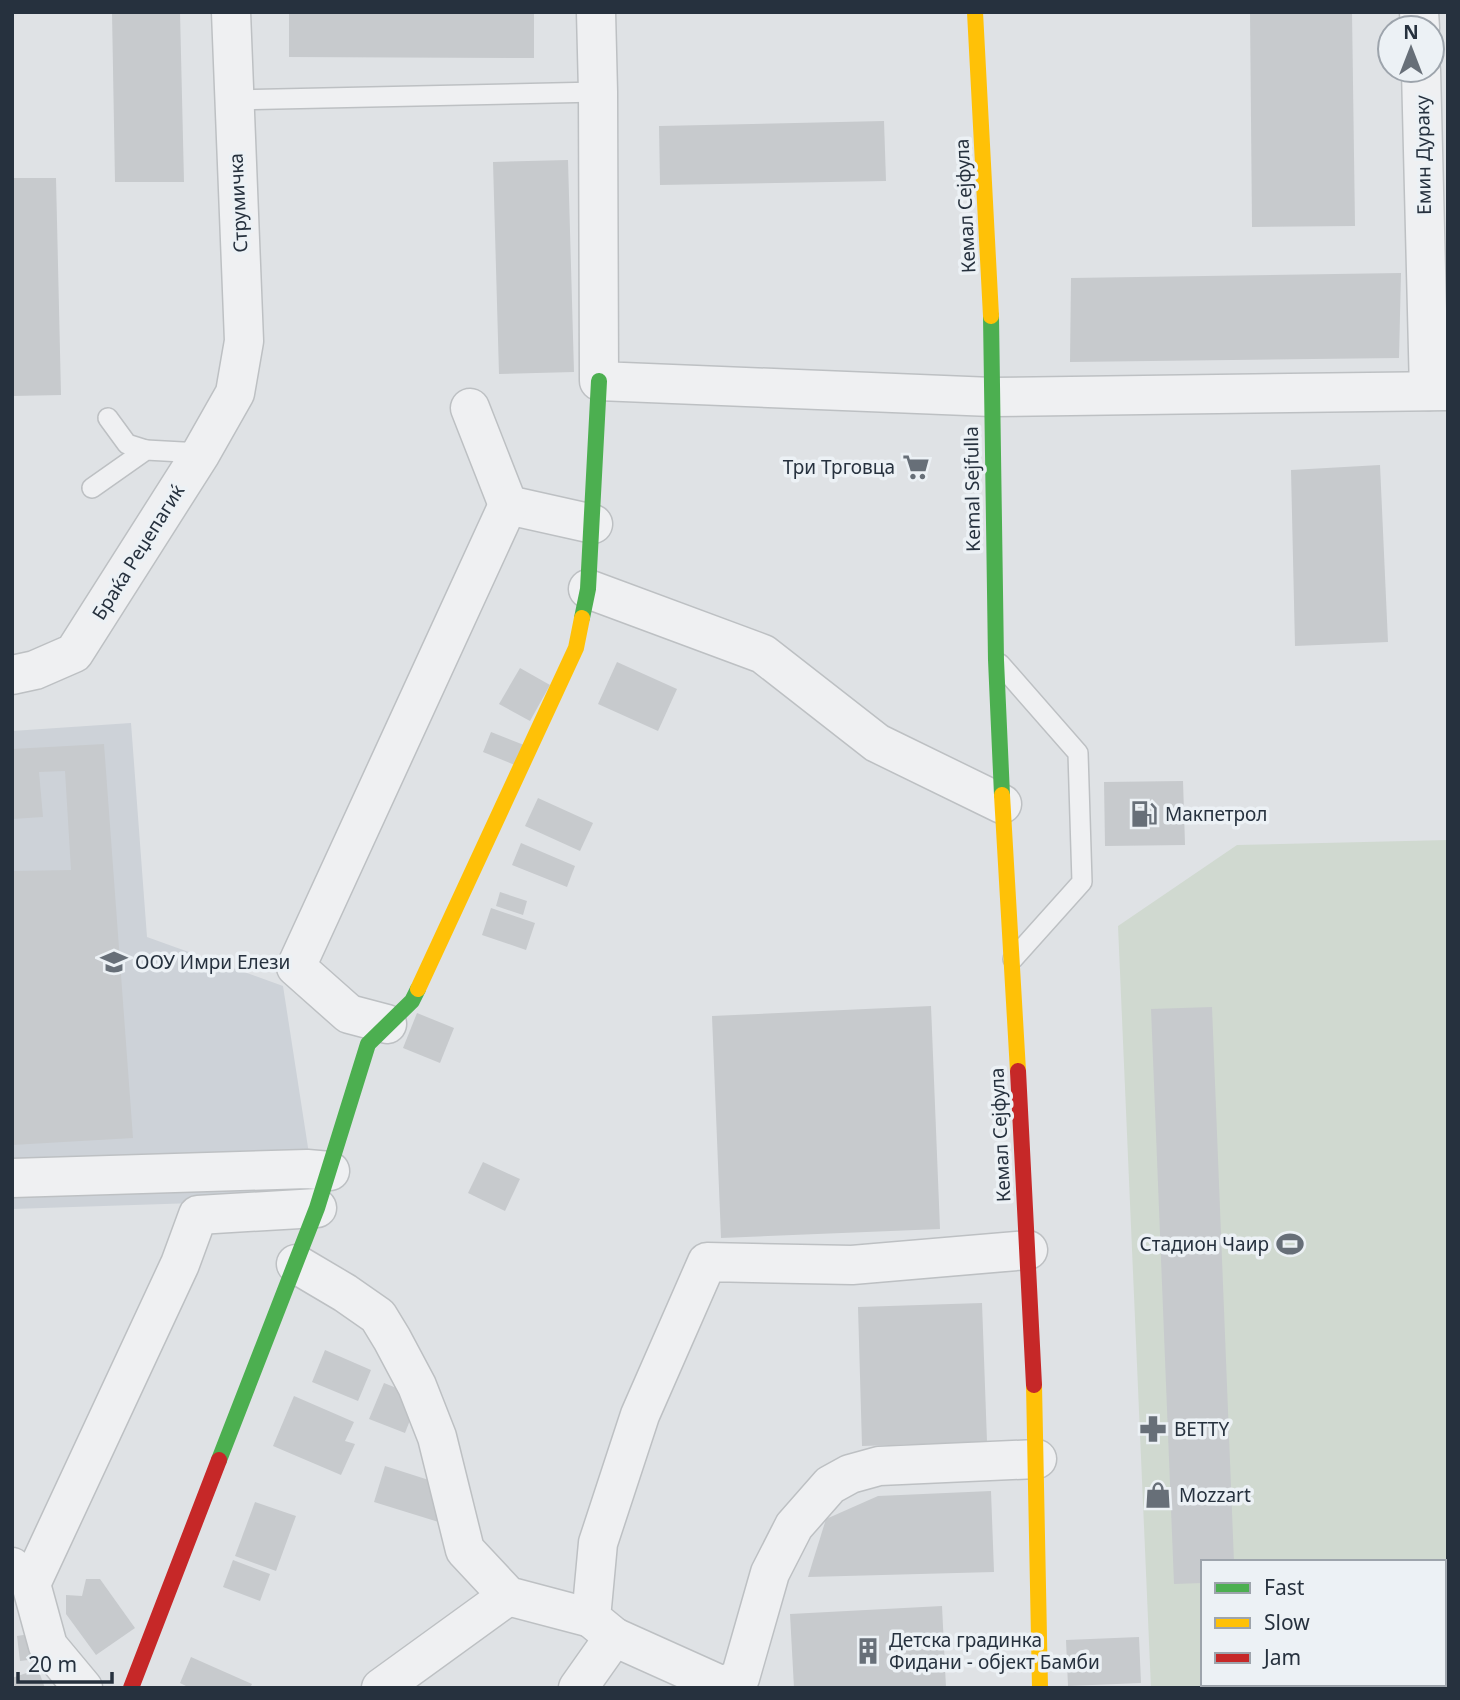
<svg xmlns="http://www.w3.org/2000/svg" width="1460" height="1700" font-family="'Noto Sans',sans-serif">
	<style>
		.built { fill: #cdd2d8 }
		.green { fill: #d0d9d0 }
		.building { fill: #c7cacd }
		.lines { fill: none; stroke-linecap: round; stroke-linejoin: round }
		.lane-casing { stroke: #bdc0c3; stroke-width: 22 }
		.street-casing { stroke: #bdc0c3; stroke-width: 41 }
		.lane { stroke: #eff0f2; stroke-width: 19 }
		.street { stroke: #eff0f2; stroke-width: 38 }
		.fast { stroke: #4caf50; stroke-width: 16 }
		.slow { stroke: #ffc107; stroke-width: 16 }
		.jam { stroke: #c62828; stroke-width: 16 }
		.labels { text-anchor: middle; dominant-baseline: central; stroke-width: 7; stroke-linejoin: round; paint-order: stroke }
		.street-label { font-size: 19px; fill: #26313e; stroke: #ecf1f5 }
		.poi-label { font-size: 19px; fill: #26313e; stroke: #ecf1f5; text-anchor: start }
	</style>
	<rect width="100%" height="100%" fill="#dfe2e5"/>
	<!-- built -->
	<polygon class="built" points="131,723 147,937 283,986 316,1199 12,1209 12,731"/>
	<!-- green -->
	<polygon class="green" points="1448,840 1448,1678 1444,1679 1444,1562 1203,1562 1203,1684 1326,1684 1254,1688 1151,1688 1118,926 1237,845"/>
	<!-- building -->
	<g class="building">
		<polygon points="112,12 180,12 184,182 115,182"/>
		<polygon points="289,12 534,12 534,58 289,57"/>
		<polygon points="1250,12 1352,12 1355,226 1252,227"/>
		<polygon points="884,121 886,181 660,185 659,126"/>
		<polygon points="568,160 574,372 499,374 493,162"/>
		<polygon points="12,178 56,178 61,395 12,396"/>
		<polygon points="1401,273 1399,358 1070,362 1071,278"/>
		<polygon points="1380,465 1388,642 1295,646 1291,470"/>
		<polygon points="617,662 677,689 658,731 598,704"/>
		<polygon points="520,668 550,685 530,721 499,704"/>
		<polygon points="491,732 524,745 515,765 483,752"/>
		<polygon points="104,744 133,1138 12,1145 12,871 71,870 65,771 39,772 43,817 12,819 12,749"/>
		<polygon points="1183,781 1185,845 1105,846 1104,782"/>
		<polygon points="538,798 593,823 580,851 525,826"/>
		<polygon points="521,843 575,866 567,887 512,865"/>
		<polygon points="500,892 527,901 523,915 496,906"/>
		<polygon points="491,908 535,923 526,950 482,935"/>
		<polygon points="931,1006 940,1229 721,1238 712,1016"/>
		<polygon points="1212,1007 1234,1562 1203,1562 1203,1583 1174,1584 1151,1009"/>
		<polygon points="417,1013 454,1028 440,1063 403,1048"/>
		<polygon points="483,1162 520,1179 505,1211 468,1193"/>
		<polygon points="982,1303 987,1442 862,1446 858,1307"/>
		<polygon points="325,1350 371,1370 358,1401 312,1382"/>
		<polygon points="384,1383 419,1397 405,1433 369,1419"/>
		<polygon points="294,1396 354,1422 345,1441 355,1444 341,1475 273,1446"/>
		<polygon points="385,1466 435,1482 431,1495 452,1501 445,1524 374,1502"/>
		<polygon points="991,1491 994,1572 808,1577 826,1519 878,1496"/>
		<polygon points="255,1502 296,1516 276,1571 235,1556"/>
		<polygon points="233,1560 270,1574 260,1601 223,1587"/>
		<polygon points="86,1579 100,1579 135,1628 96,1655 66,1614 66,1595 82,1596"/>
		<polygon points="942,1606 946,1688 794,1688 790,1614"/>
		<polygon points="42,1632 45,1658 20,1661 17,1636"/>
		<polygon points="1139,1637 1141,1683 1068,1686 1066,1640"/>
		<polygon points="191,1657 252,1684 250,1688 190,1688 180,1683"/>
		<polygon points="38,1669 45,1688 14,1688 12,1678"/>
	</g>
	<g class="lines">
		<defs>
			<g id="lane">
				<polyline points="233,100 598,92"/>
				<polyline points="108,418 127,444 146,450"/>
				<polyline points="92,488 146,450 201,453"/>
				<polyline points="1000,664 1078,753 1082,882 1013,959"/>
			</g>
			<g id="street">
				<polyline points="596,12 598,92 599,381 992,397 1448,391"/>
				<polyline points="1419,12 1420,28"/>
				<polyline points="1421,70 1429,391"/>
				<polyline points="470,408 508,505 593,524"/>
				<polyline points="588,589 763,654 877,743 1002,804"/>
				<polyline points="12,675 35,670 74,653 201,453 235,393 244,341 231,12"/>
				<polyline points="387,1024 349,1014 296,967 508,505"/>
				<polyline points="12,1178 307,1169 330,1171"/>
				<polyline points="296,1264 345,1293 378,1316 392,1339 417,1386 437,1437 465,1550 508,1596 591,1618"/>
				<polyline points="12,1567 31,1584 48,1646 83,1688"/>
				<polyline points="31,1584 180,1264 198,1215 317,1208"/>
				<polyline points="614,1637 723,1686 740,1678 770,1573 794,1526 830,1485 850,1474 879,1466 1037,1459"/>
				<polyline points="381,1688 508,1596"/>
				<polyline points="578,1688 614,1637 591,1618 598,1543 640,1415 707,1262 852,1265 1028,1250"/>
			</g>
		</defs>
		<!-- lane casing -->
		<use href="#lane" class="lane-casing"/>
		<!-- street casing -->
		<use href="#street" class="street-casing"/>
		<!-- lane -->
		<use href="#lane" class="lane"/>
		<!-- street -->
		<use href="#street" class="street"/>
		<!-- fast -->
		<g class="fast">
			<polyline points="991,316 996,660 1002,795"/>
			<polyline points="582,618 588,589 599,381"/>
			<polyline points="219,1460 317,1208 368,1044 412,1001 418,989"/>
		</g>
		<!-- slow -->
		<g class="slow">
			<polyline points="975,12 991,316"/>
			<polyline points="1002,795 1018,1071"/>
			<polyline points="418,989 576,648 582,618"/>
			<polyline points="1034,1385 1040,1688"/>
		</g>
		<!-- jam -->
		<g class="jam">
			<polyline points="1018,1071 1034,1385"/>
			<polyline points="131,1688 219,1460"/>
		</g>
	</g>
	<!-- icons -->
	<defs>
		<symbol id="supermarket-bare" viewBox="-9 -9 18 18"><path d="M-6-5.5h2.5l.6 2H6L4.5 2H-2.5L-4.4-4H-6ZM-1.5 3.2a1.3 1.3 0 1 0 .1 0ZM3 3.2a1.3 1.3 0 1 0 .1 0Z" fill="#676f78" stroke="#ecf1f5" stroke-width="2.5" paint-order="stroke"/></symbol>
		<symbol id="fuel-bare" viewBox="-9 -9 18 18"><path d="M-5.5-6h7V0h2V4h1.3V-2.5L3-4.5l.8-.8L6-3V5H2.5V1h-1V6h-7ZM-4.2-4.7v3.2H.2V-4.7Z" fill="#676f78" stroke="#ecf1f5" stroke-width="2.5" paint-order="stroke"/></symbol>
		<symbol id="school-bare" viewBox="-9 -9 18 18"><path d="M0-5L7-2L0 1L-7-2ZM-4 1L0 2.5L4 1V4Q0 6-4 4Z" fill="#676f78" stroke="#ecf1f5" stroke-width="2.5" paint-order="stroke"/></symbol>
		<symbol id="stadium-bare" viewBox="-9 -9 18 18"><path d="M0-5a6.5 5 0 1 0 0 10a6.5 5 0 1 0 0-10ZM-3.5-1.8h7v3.6h-7Z" fill="#676f78" stroke="#ecf1f5" stroke-width="2.5" paint-order="stroke"/></symbol>
		<symbol id="pharmacy-bare" viewBox="-9 -9 18 18"><path d="M-2-6h4v4h4v4h-4v4h-4v-4h-4v-4h4Z" fill="#676f78" stroke="#ecf1f5" stroke-width="2.5" paint-order="stroke"/></symbol>
		<symbol id="shop-bare" viewBox="-9 -9 18 18"><path d="M-5-2.5h2.3a2.7 3.5 0 0 1 5.4 0H5L5.5 6h-11ZM-1.5-2.5h3a1.5 2.3 0 0 0-3 0Z" fill="#676f78" stroke="#ecf1f5" stroke-width="2.5" paint-order="stroke"/></symbol>
		<symbol id="building-bare" viewBox="-9 -9 18 18"><path d="M-4-6H4V6H1V3H-1V6H-4ZM-2.5-4.3h1.7v1.8h-1.7ZM.8-4.3h1.7v1.8H.8ZM-2.5-1h1.7V.8h-1.7ZM.8-1h1.7V.8H.8Z" fill="#676f78" stroke="#ecf1f5" stroke-width="2.5" paint-order="stroke"/></symbol>
	</defs>
	<g fill-rule="evenodd">
		<use href="#supermarket-bare" x="897" y="448" width="38" height="38"/>
		<use href="#fuel-bare" x="1125" y="795" width="38" height="38"/>
		<use href="#school-bare" x="95" y="943" width="38" height="38"/>
		<use href="#stadium-bare" x="1271" y="1225" width="38" height="38"/>
		<use href="#pharmacy-bare" x="1134" y="1410" width="38" height="38"/>
		<use href="#shop-bare" x="1139" y="1476" width="38" height="38"/>
		<use href="#building-bare" x="849" y="1632" width="38" height="38"/>
	</g>
	<g class="labels">
		<!-- street labels -->
		<g class="street-label">
			<text transform="translate(1423 155) rotate(-91)">Емин Дураку</text>
			<text transform="translate(238 203) rotate(-93)">Струмичка</text>
			<text transform="translate(965 206) rotate(-93)">Кемал Сејфула</text>
			<text transform="translate(972 489) rotate(-91)">Kemal Sejfulla</text>
			<text transform="translate(138 552) rotate(-58)">Браќа Реџепагиќ</text>
			<text transform="translate(1000 1135) rotate(-93)">Кемал Сејфула</text>
		</g>
		<!-- poi labels -->
		<g class="poi-label">
			<text x="895" y="467" text-anchor="end">Три Трговца</text>
			<text x="1165" y="814">Макпетрол</text>
			<text x="135" y="962">ООУ Имри Елези</text>
			<text x="1269" y="1244" text-anchor="end">Стадион Чаир</text>
			<text x="1174" y="1429">BETTY</text>
			<text x="1179" y="1495">Mozzart</text>
			<text x="889" y="1640">Детска градинка<tspan x="889" dy="22">Фидани - објект Бамби</tspan></text>
		</g>
	</g>
	<!-- border -->
	<rect width="1460" height="1700" fill="none" stroke="#26313e" stroke-width="28"/>
	<!-- legend -->
	<rect x="1201" y="1560" width="245" height="126" fill="#ecf1f5" stroke="#9da4ac" stroke-width="2"/>
	<rect x="1215" y="1583" width="35" height="10" fill="#4caf50" stroke="#9da4ac" stroke-width="2"/>
	<text x="1264" y="1595" font-size="21" fill="#26313e">Fast</text>
	<rect x="1215" y="1618" width="35" height="10" fill="#ffc107" stroke="#9da4ac" stroke-width="2"/>
	<text x="1264" y="1630" font-size="21" fill="#26313e">Slow</text>
	<rect x="1215" y="1653" width="35" height="10" fill="#c62828" stroke="#9da4ac" stroke-width="2"/>
	<text x="1264" y="1665" font-size="21" fill="#26313e">Jam</text>
	<!-- north arrow -->
	<g transform="translate(1411 49)"><circle r="33" fill="#ecf1f5" stroke="#9da4ac" stroke-width="2"/>
	<path d="M0-5L12 26L0 18L-12 26Z" fill="#676f78"/>
	<text y="-10" font-size="19" font-weight="bold" text-anchor="middle" fill="#26313e">N</text>
	</g>
	<!-- scale -->
	<path d="M18 1672v10h94v-10" fill="none" stroke="#26313e" stroke-width="3.5"/>
	<text x="28" y="1672" font-size="21" fill="#26313e" stroke="#ecf1f5" stroke-width="5" paint-order="stroke">20 m</text>
</svg>
